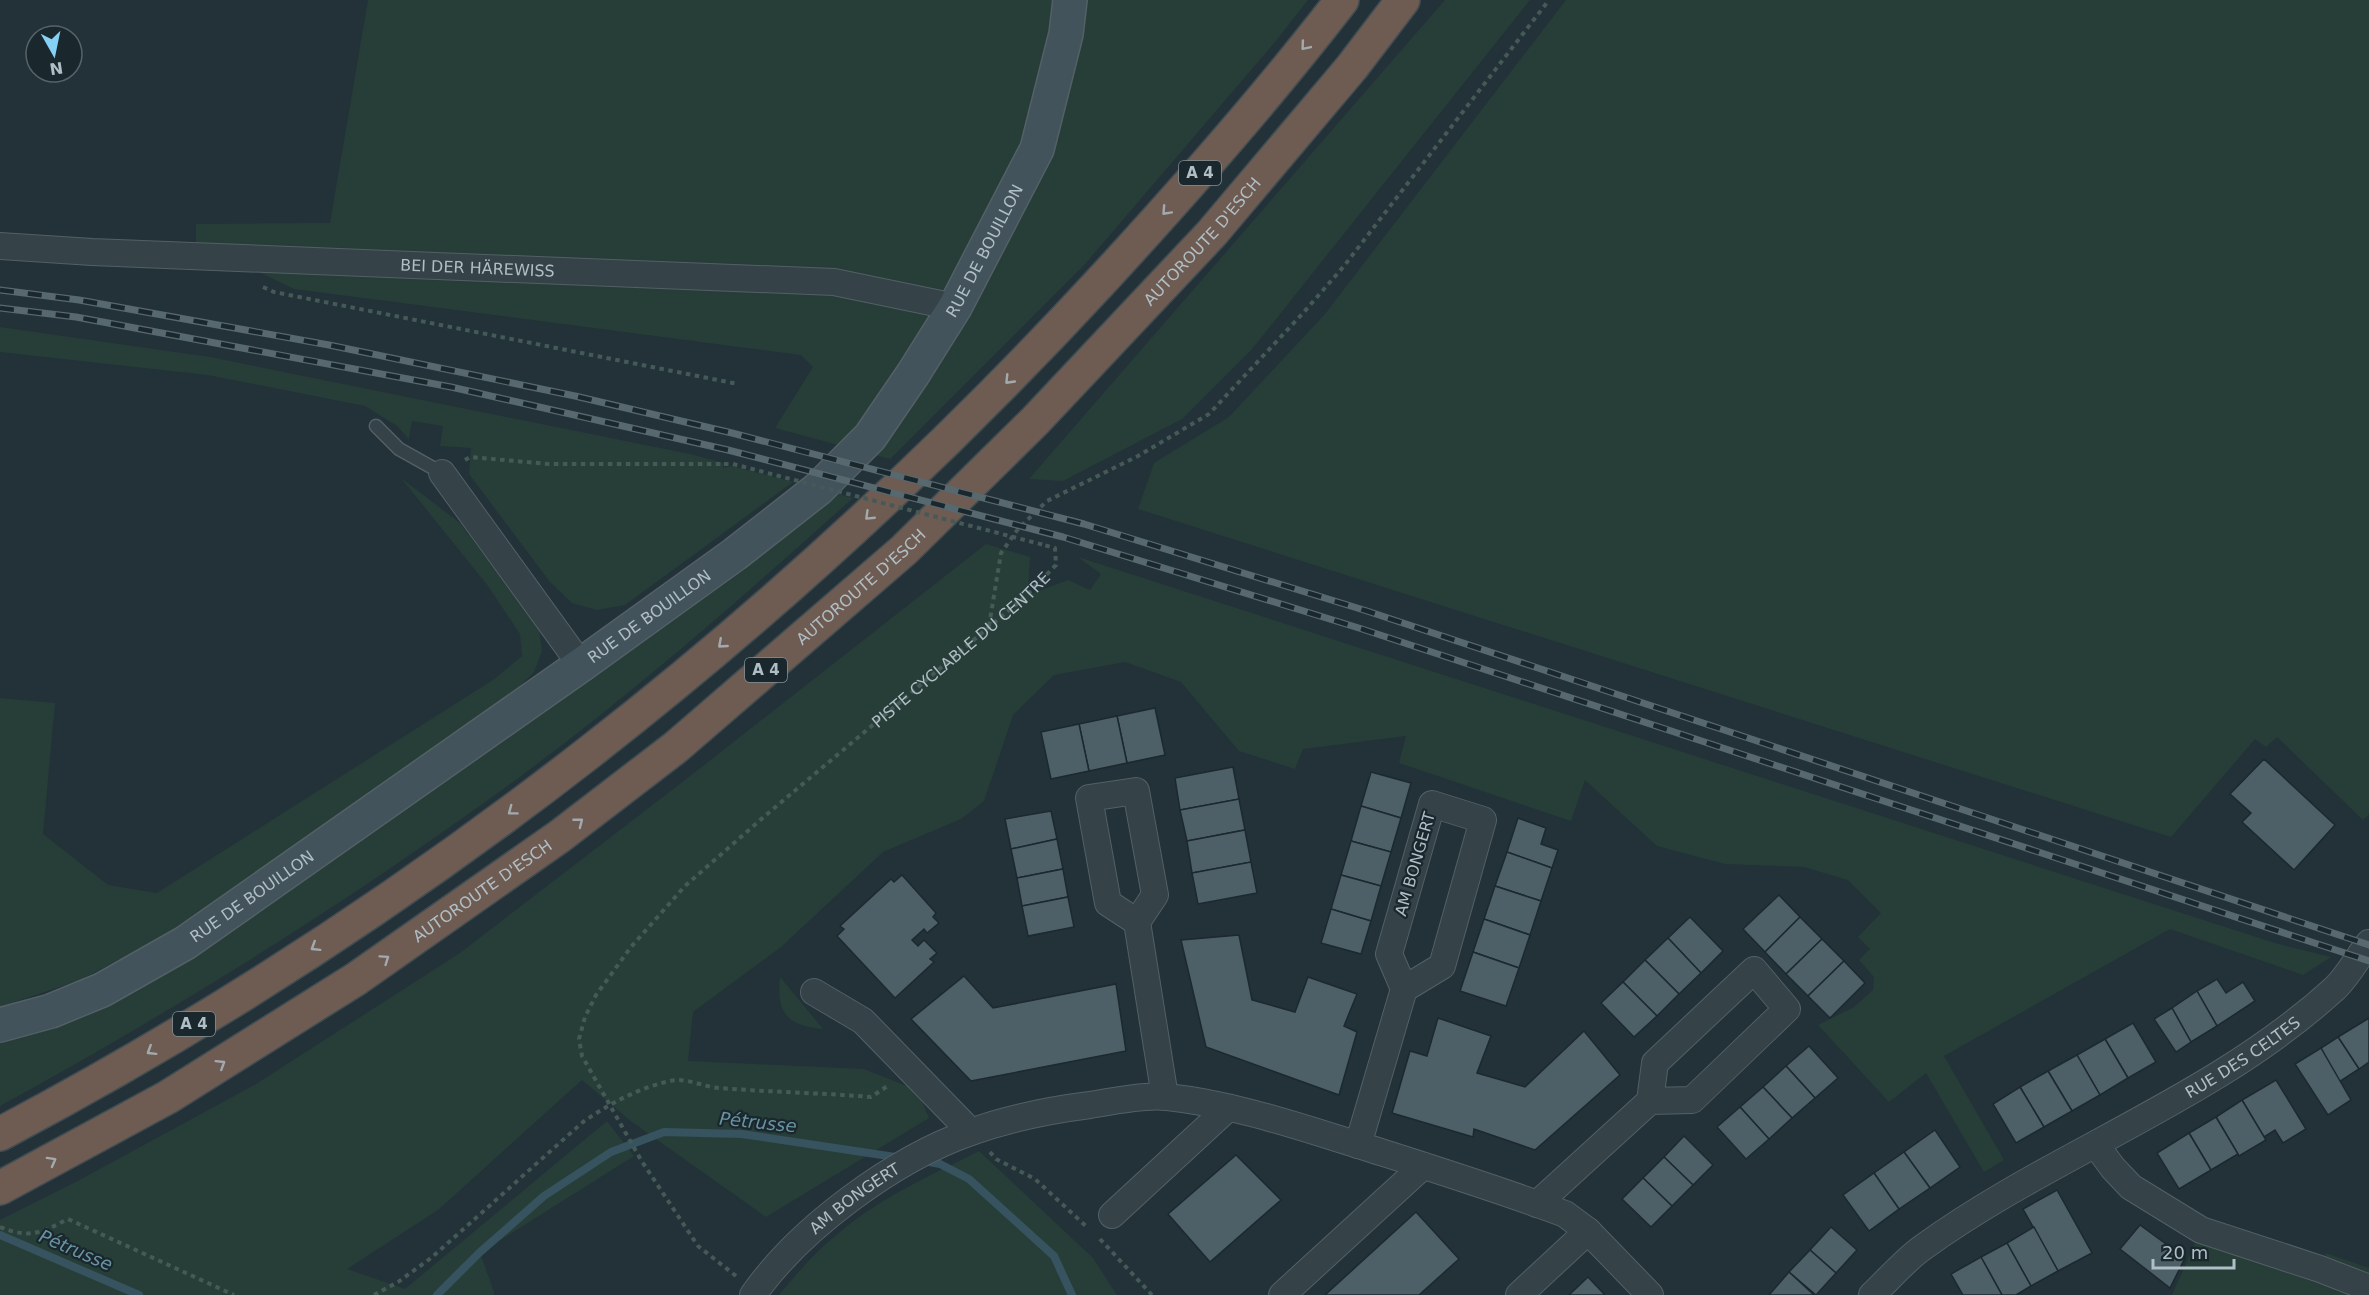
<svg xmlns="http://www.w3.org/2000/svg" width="2369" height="1295" font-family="'DejaVu Sans',sans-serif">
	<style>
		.green { fill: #273e38 }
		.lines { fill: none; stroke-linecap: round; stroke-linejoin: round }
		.stream { stroke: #36535f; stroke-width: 8 }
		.building { fill: #4d5f67; stroke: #1c292f; stroke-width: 1.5 }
		.lane-casing { stroke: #536066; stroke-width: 15 }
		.street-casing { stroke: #536066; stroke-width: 28 }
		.secondary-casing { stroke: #536066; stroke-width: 36 }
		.highway-casing { stroke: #404d53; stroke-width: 36 }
		.path { stroke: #455a57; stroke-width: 4; stroke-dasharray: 4.5 4.5; stroke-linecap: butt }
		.lane { stroke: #354348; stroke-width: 12 }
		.street { stroke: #354348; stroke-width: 26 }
		.secondary { stroke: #43535b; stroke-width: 33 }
		.highway { stroke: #6e5b52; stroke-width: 33 }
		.rail-casing { stroke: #57686f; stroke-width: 7 }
		.rail { stroke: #1a272d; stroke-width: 4.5; stroke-dasharray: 14; stroke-linecap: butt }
		.path-bridge { stroke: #455a57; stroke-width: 4; stroke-dasharray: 4.5 4.5; stroke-linecap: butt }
		.oneway { stroke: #a3aaae }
		.labels { text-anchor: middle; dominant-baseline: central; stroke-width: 4.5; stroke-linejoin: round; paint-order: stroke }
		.shield { fill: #1a272d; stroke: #839197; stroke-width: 1.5 }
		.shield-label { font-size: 15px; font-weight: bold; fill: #b0bec5 }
		.street-label { font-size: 16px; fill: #b0bec5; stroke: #1a272d }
		.water-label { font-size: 18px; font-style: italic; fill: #6993a3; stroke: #1a272d }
	</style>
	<rect width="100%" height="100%" fill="#223238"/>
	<!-- green -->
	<g class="green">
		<polygon points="368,0 1308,0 1275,42 1086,263 890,459 775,428 813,367 801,355 294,289 196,242 196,224 330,223"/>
		<polygon points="1445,0 1530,0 1253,348 1182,419 1063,481 1029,479"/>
		<polygon points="1566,0 2369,0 2369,814 2363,820 2277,737 2266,747 2255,739 2171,837 1138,509 1154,463 1229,417 1325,314"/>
		<polygon points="0,327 210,357 690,454 724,463 723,468 732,466 793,482 625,605 597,610 572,603 550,582 469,474 471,448 440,446 443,426 412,421 409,439 397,426 365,406 208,375 0,352"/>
		<polygon points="401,478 460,523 539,629 542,651 534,672 515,691 177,929 80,980 0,1007 0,698 55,703 43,834 108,885 157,893 493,680 522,656 520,634 488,586"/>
		<path d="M835,493L853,498C746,594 637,690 521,776C355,898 181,1007 0,1106V1043L77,1017L192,959L526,723Z"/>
		<polygon points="986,544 1030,557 1028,595 1068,580 1090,590 1101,574 1078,557 2278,944 2331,957 2303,975 2170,929 1944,1056 2004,1160 1984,1172 1926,1073 1889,1102 1818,1025 1854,1007 1873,990 1874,977 1859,960 1870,949 1858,937 1881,913 1848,880 1804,867 1725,864 1657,846 1585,780 1571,821 1399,763 1406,736 1303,749 1295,769 1239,751 1181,682 1125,662 1054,675 1013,715 984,801 961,819 883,852 781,947 693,1012 688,1061 864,1069 917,1090 929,1118 766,1217 632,1122 582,1080 438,1210 347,1269 405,1289 607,1121 634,1156 480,1253 494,1292 494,1295 0,1295 0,1220 74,1183 256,1084 460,953 685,780"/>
		<path d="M780,977L823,1029C787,1026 776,1013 780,977Z"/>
		<path d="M979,1151L1093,1258L1117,1295H779C798,1272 817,1250 840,1232C881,1197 932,1175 979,1151Z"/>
		<polygon points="2201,1230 2320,1269 2326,1253 2369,1268 2369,1295 2172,1295"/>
	</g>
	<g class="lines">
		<!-- stream -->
		<g class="stream">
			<polyline points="924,1161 940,1164 969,1179 1054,1256 1072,1295"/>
			<polyline points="0,1235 139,1295"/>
			<polyline points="437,1295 479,1253 544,1196 611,1152 664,1132 742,1134 902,1158"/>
		</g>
	</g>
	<!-- building -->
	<g class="building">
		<polygon points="1155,708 1165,755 1127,763 1117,716"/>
		<polygon points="1117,716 1127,763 1089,771 1079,724"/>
		<polygon points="1079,724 1089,771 1051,779 1041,732"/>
		<polygon points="2264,759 2335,825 2294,870 2242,822 2251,813 2230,794"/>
		<polygon points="1233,767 1239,799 1180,810 1175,778"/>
		<polygon points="1371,772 1411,783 1401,818 1361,806"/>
		<polygon points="1239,799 1245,830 1187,841 1180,810"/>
		<polygon points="1361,806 1401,818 1391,852 1351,841"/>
		<polygon points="1051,811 1057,839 1011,849 1005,819"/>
		<polygon points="1518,818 1546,828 1541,844 1558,850 1552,868 1507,852"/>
		<polygon points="1245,830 1251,862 1192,873 1187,841"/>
		<polygon points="1057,839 1063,869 1017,878 1011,849"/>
		<polygon points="1351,841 1391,852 1381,886 1341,875"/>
		<polygon points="1507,852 1552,868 1541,901 1495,886"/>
		<polygon points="1251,862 1257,893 1198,904 1192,873"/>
		<polygon points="1063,869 1068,897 1022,906 1017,878"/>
		<polygon points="902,875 936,913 933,917 939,923 927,933 924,929 912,940 918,946 924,940 937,953 930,959 934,962 895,998 837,936 844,929 840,926 891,879 894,882"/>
		<polygon points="1341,875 1381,886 1371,921 1331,909"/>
		<polygon points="1495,886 1541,901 1530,935 1484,919"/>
		<polygon points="1779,895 1800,917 1765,952 1743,929"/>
		<polygon points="1068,897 1074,927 1028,936 1022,906"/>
		<polygon points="1331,909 1371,921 1361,954 1321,943"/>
		<polygon points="1690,917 1723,951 1701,973 1668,938"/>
		<polygon points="1800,917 1822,939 1786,974 1765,952"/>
		<polygon points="1484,919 1530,935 1519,968 1473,952"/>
		<polygon points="1239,935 1252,1000 1295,1012 1308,977 1357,994 1344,1026 1357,1032 1339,1095 1206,1047 1181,940"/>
		<polygon points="1668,938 1701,973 1679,994 1645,960"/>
		<polygon points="1822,939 1844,961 1808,996 1786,974"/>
		<polygon points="1473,952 1519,968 1506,1006 1460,991"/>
		<polygon points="1645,960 1679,994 1657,1016 1623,982"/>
		<polygon points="1844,961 1865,983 1830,1018 1808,996"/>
		<polygon points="964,976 993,1008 1116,984 1126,1051 971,1081 911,1019"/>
		<polygon points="2217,979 2226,993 2243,982 2255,1001 2217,1026 2197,991"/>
		<polygon points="1623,982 1657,1016 1634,1037 1601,1003"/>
		<polygon points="2197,991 2217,1026 2191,1042 2172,1008"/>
		<polygon points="2172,1008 2191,1042 2176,1052 2154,1019"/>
		<polygon points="1438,1018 1491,1036 1477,1073 1525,1087 1584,1031 1620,1075 1535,1150 1474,1129 1473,1137 1392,1113 1410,1051 1427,1056"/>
		<polygon points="2369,1018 2369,1062 2359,1069 2338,1037"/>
		<polygon points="2133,1023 2156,1062 2128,1078 2105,1039"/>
		<polygon points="2338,1037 2359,1069 2339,1082 2321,1048"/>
		<polygon points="2105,1039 2128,1078 2100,1095 2077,1055"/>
		<polygon points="1809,1046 1838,1078 1815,1098 1786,1066"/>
		<polygon points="2321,1048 2351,1100 2328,1115 2295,1064"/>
		<polygon points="2077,1055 2100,1095 2072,1111 2048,1071"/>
		<polygon points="1786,1066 1815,1098 1792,1118 1763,1087"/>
		<polygon points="2048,1071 2072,1111 2044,1127 2020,1087"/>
		<polygon points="2276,1080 2306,1129 2283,1143 2275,1130 2264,1137 2242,1100"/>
		<polygon points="1763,1087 1792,1118 1769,1139 1740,1107"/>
		<polygon points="2020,1087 2044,1127 2016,1143 1993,1104"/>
		<polygon points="2242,1100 2266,1140 2239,1156 2216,1117"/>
		<polygon points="1740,1107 1769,1139 1746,1159 1717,1127"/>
		<polygon points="2216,1117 2238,1154 2211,1170 2189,1133"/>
		<polygon points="1935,1130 1960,1167 1930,1188 1904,1152"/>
		<polygon points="2189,1133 2211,1170 2179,1189 2157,1153"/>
		<polygon points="1684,1136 1713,1165 1693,1185 1664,1157"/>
		<polygon points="1904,1152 1930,1188 1899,1209 1874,1173"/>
		<polygon points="1236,1155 1281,1200 1210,1262 1168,1214"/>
		<polygon points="1664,1157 1693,1185 1672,1206 1643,1178"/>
		<polygon points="1874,1173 1899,1209 1869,1231 1843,1195"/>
		<polygon points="1643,1178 1672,1206 1651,1227 1622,1199"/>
		<polygon points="2057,1190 2092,1253 2058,1271 2023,1209"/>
		<polygon points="1416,1212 1459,1259 1419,1295 1325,1295"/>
		<polygon points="2140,1225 2185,1258 2170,1288 2120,1249"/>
		<polygon points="1831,1227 1857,1250 1836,1273 1810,1250"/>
		<polygon points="2034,1227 2058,1271 2031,1286 2007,1243"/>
		<polygon points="2007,1243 2031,1286 2016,1295 2002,1295 1981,1257"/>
		<polygon points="1810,1250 1836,1273 1816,1295 1789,1272"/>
		<polygon points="1981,1257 2002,1295 1963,1295 1951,1274"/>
		<polygon points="1789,1272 1814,1295 1769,1295"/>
		<polygon points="1588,1277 1605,1295 1569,1295"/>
	</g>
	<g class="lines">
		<defs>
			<polyline id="lane" points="376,426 399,449 442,473"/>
			<g id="street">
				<path id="s2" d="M0,246L92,252L834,282L955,307"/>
				<polyline points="442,473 581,665"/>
				<polyline points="1137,922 1108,903 1089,798 1136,791 1155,895 1137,922 1165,1097"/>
				<polyline points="814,992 863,1021 971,1132"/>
				<polyline points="1358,1145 1404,989 1442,966 1483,820 1432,804 1389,954 1404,989"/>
				<polyline points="2096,1145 2113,1168 2131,1187 2201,1230 2320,1269 2369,1288"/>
				<polyline points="1537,1204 1650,1101 1655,1063 1754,970 1787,1009 1692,1100 1650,1101"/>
				<polyline points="1112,1215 1228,1108"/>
				<path id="s3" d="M753,1295C800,1228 894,1159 971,1132C1010,1118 1050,1110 1090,1105C1113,1101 1144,1095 1167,1097C1235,1104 1303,1128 1368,1148C1434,1169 1501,1190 1565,1214L1588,1231L1650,1295"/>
				<polyline points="1282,1295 1423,1166"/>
				<polyline points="1519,1295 1588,1231"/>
				<path id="s4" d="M1872,1295C1888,1280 1904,1261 1922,1248C2053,1153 2212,1100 2333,990C2347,978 2357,958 2369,943"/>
			</g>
			<g id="secondary">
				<path id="s5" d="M0,1025L51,1011L102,990L185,943L581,665L735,554L818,489L870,437L913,374L955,307L1037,149L1066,34L1070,0"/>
			</g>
			<g id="highway">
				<path d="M0,1134C415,915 788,621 1105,277C1187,188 1268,96 1342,0"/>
				<path id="s6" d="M0,1188L168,1097L356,979L560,836L676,747L904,550L1035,421L1212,233L1352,67L1403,0"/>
			</g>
		</defs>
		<!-- lane casing -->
		<use href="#lane" class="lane-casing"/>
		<!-- street casing -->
		<use href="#street" class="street-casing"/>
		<!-- secondary casing -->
		<use href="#secondary" class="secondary-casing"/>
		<!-- highway casing -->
		<use href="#highway" class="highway-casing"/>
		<!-- path -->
		<g class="path">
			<polyline points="263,287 274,292 738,384"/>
			<polyline points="465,460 470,457 549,464 724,464"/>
			<polyline points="989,626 1001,553 1018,529 1047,501 1138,456 1209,414 1304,312 1344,266 1549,0"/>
			<polyline points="990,1152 996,1159 1035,1179 1088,1228"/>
			<path d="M0,1227C30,1239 41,1233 68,1219L234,1295"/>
			<polyline points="1100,1239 1152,1295"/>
			<path id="s1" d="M736,1276L698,1246L641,1160L582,1056L579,1039L585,1017L596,995L631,947L685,886L766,815L1027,595L1056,565L1055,548L1044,545"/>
			<path d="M374,1295L398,1282L431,1258L583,1122C609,1104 638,1088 670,1081C686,1077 703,1087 719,1088C770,1092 821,1093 871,1097L889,1085"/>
		</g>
		<!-- lane -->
		<use href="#lane" class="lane"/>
		<!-- street -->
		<use href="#street" class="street"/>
		<!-- secondary -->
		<use href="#secondary" class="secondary"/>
		<!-- highway -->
		<use href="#highway" class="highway"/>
		<defs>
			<g id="rail">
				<polyline points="0,290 79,300 329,345 575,396 732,433 1084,524 1367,611 2369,945"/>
				<polyline points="0,308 76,317 451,387 728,450 1063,537 1362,629 2369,961"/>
			</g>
		</defs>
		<!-- rail casing -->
		<use href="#rail" class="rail-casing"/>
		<!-- rail -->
		<use href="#rail" class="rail"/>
		<!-- path-bridge -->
		<polyline class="path-bridge" points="724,464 733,464 1044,545"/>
	</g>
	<!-- one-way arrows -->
	<defs><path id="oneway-chevron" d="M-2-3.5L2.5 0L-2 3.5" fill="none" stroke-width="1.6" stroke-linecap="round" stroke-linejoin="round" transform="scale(1.5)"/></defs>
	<g class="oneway">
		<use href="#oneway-chevron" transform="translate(1305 46) rotate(130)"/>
		<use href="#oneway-chevron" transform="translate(1166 211) rotate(133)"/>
		<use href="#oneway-chevron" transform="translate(1009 380) rotate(134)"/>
		<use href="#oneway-chevron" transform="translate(869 516) rotate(136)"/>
		<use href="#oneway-chevron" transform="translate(722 644) rotate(139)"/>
		<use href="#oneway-chevron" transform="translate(512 811) rotate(143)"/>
		<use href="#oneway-chevron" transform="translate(579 822) rotate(-38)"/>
		<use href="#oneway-chevron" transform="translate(315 947) rotate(148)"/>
		<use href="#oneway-chevron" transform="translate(385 959) rotate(-35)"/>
		<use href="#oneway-chevron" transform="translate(151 1051) rotate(148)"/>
		<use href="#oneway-chevron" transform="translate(221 1064) rotate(-32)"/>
		<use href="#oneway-chevron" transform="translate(52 1161) rotate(-29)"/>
	</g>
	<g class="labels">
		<!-- shield labels -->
		<g class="shield">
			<rect x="1179" y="161" width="42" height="24" rx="4.5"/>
			<rect x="745" y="658" width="42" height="24" rx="4.5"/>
			<rect x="173" y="1012" width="42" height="24" rx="4.5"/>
		</g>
		<g class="shield-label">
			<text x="1200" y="173">A 4</text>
			<text x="766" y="670">A 4</text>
			<text x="194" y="1024">A 4</text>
		</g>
		<!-- street labels -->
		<g class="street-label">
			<text stroke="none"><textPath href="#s6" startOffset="1539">AUTOROUTE D'ESCH</textPath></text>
			<text stroke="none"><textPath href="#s5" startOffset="1275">RUE DE BOUILLON</textPath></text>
			<text stroke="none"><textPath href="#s2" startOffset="478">BEI DER HÄREWISS</textPath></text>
			<text stroke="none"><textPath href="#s6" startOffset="1053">AUTOROUTE D'ESCH</textPath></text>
			<text stroke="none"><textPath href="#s5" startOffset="771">RUE DE BOUILLON</textPath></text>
			<text stroke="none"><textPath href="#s1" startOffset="840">PISTE CYCLABLE DU CENTRE</textPath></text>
			<text transform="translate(1415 864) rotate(-74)">AM BONGERT</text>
			<text stroke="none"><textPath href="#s6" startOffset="567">AUTOROUTE D'ESCH</textPath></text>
			<text stroke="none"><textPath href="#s5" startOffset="285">RUE DE BOUILLON</textPath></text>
			<text stroke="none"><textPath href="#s4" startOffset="442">RUE DES CELTES</textPath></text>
			<text stroke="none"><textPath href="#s3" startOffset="141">AM BONGERT</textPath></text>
		</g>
		<!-- water labels -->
		<g class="water-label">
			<text transform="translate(758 1122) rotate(6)">Pétrusse</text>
			<text transform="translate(76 1250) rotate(23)">Pétrusse</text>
		</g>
	</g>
	<!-- north arrow -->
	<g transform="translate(54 54) rotate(171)"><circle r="28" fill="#1a272d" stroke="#56636a" stroke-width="1.5"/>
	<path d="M0-4.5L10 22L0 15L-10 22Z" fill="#85d0f4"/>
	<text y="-9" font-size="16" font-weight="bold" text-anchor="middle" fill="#b0bec5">N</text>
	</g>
	<!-- scale -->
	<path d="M2153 1259v9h81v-9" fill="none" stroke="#b0bec5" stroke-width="3"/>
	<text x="2162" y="1259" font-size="18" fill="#b0bec5" stroke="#1a272d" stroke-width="4.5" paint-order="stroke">20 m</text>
</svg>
